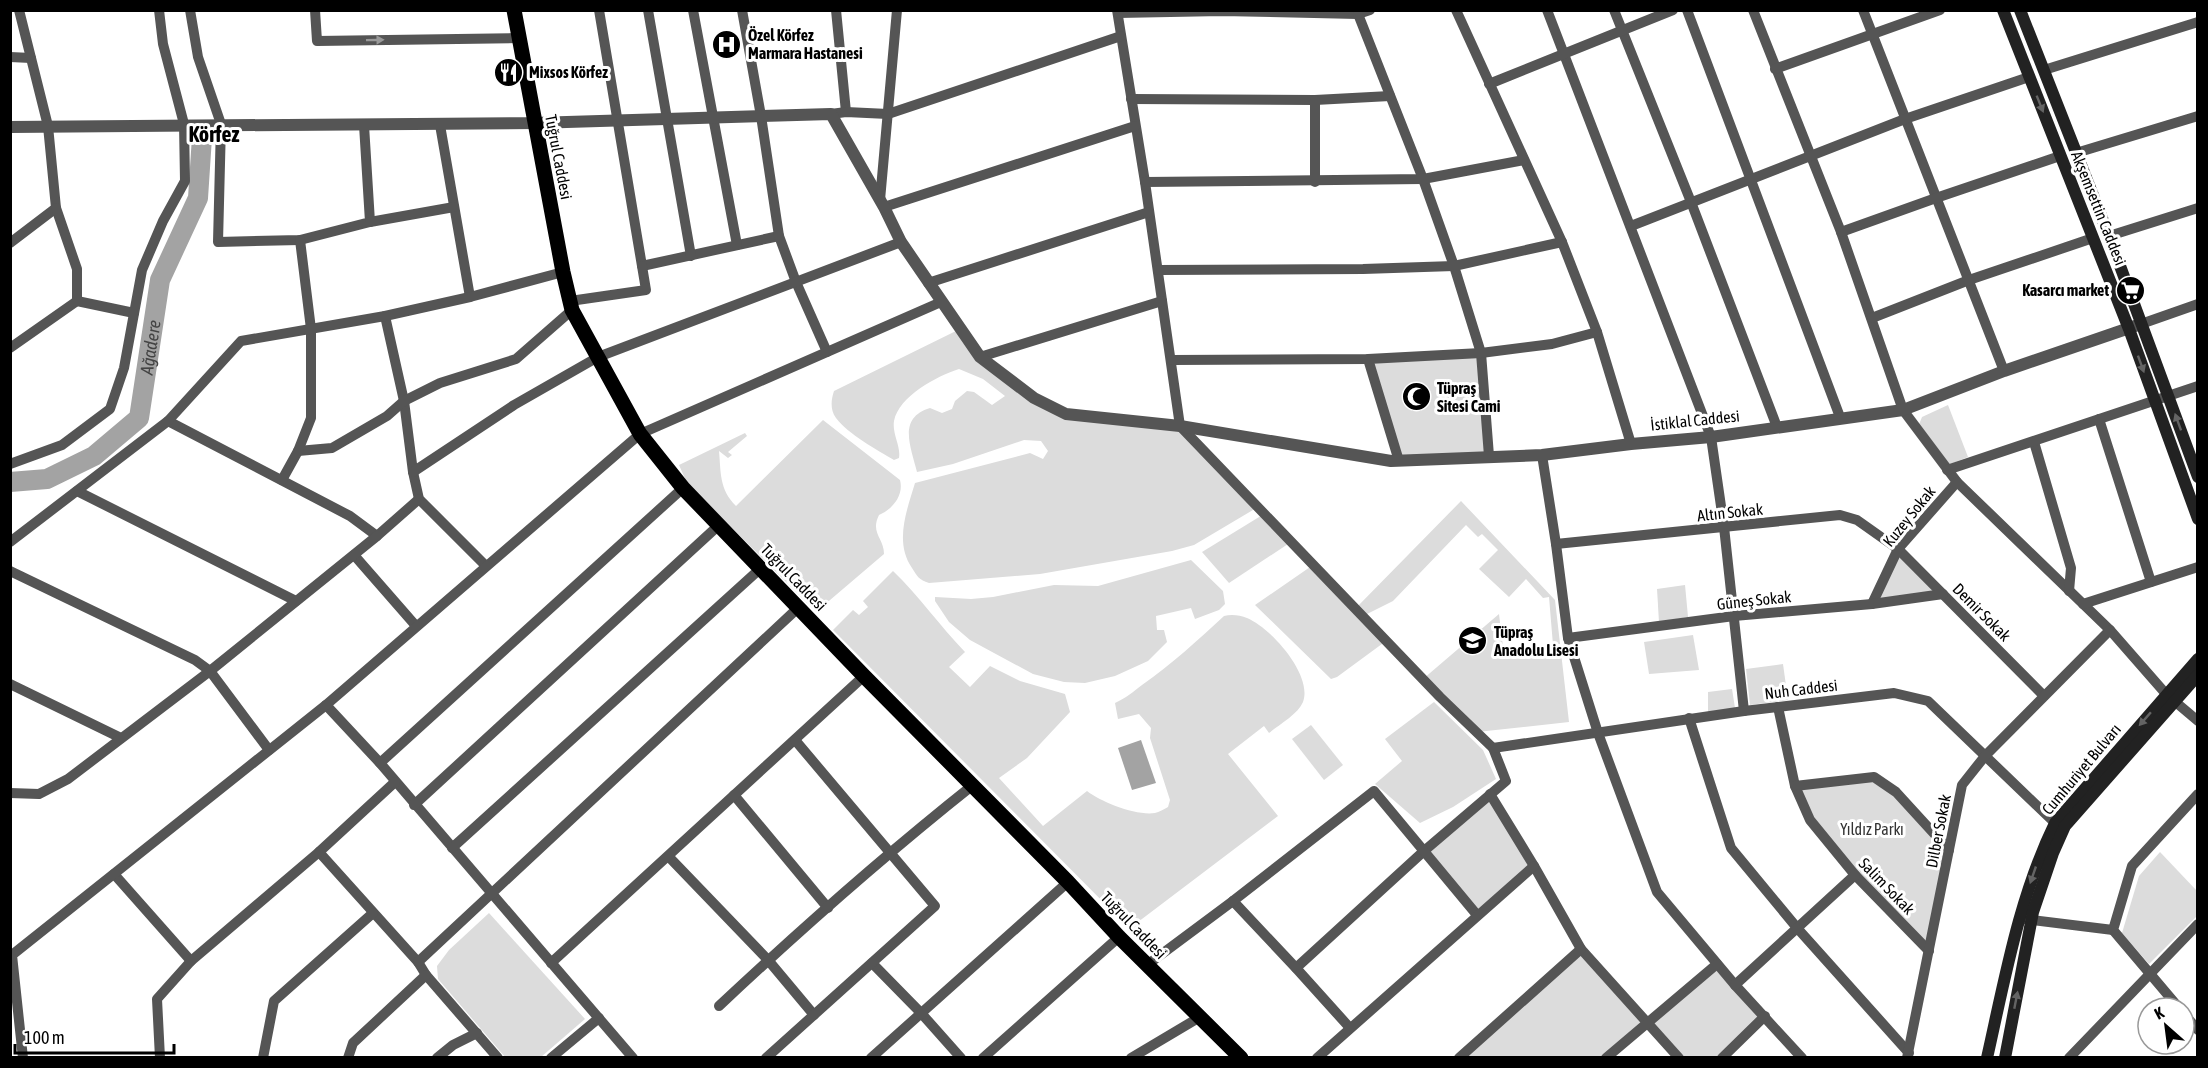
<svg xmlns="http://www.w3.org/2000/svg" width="2208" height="1068" font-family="'Asap Condensed',sans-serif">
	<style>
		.green { fill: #dcdcdc }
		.water { fill: #a3a3a3 }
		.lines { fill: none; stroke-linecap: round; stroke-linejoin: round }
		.river { stroke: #a3a3a3; stroke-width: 20 }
		.minor { stroke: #555; stroke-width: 10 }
		.tertiary { stroke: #555; stroke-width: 12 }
		.secondary { stroke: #222; stroke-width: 12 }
		.primary { stroke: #000; stroke-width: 15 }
		.oneway { fill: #999 }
		.oneway2 { fill: #646464 }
		.labels { text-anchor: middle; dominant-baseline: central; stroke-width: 6; stroke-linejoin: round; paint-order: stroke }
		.poi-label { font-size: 16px; font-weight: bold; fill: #000; stroke: #fff; text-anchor: start }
		.street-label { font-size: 16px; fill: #000; stroke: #fff }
		.park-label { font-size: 16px; fill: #333; stroke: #fff }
		.water-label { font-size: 18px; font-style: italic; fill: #444; stroke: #fff }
		.district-label { font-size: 22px; font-weight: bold; fill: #000; stroke: #fff }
	</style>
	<rect width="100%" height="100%" fill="#fff"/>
	<!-- green -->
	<g class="green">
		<path d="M960,329L980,357L1066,414L1180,426L1258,507L1194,545L1172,551L1040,574L929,583C919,580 917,576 912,568C894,542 907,510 915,483L1030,453L1043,459L1048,451L1041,441L1024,440L953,464L917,472C911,447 897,418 930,408L942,413L952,409L955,401L967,391L974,392L992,405L1005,396L983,379L959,369C937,376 899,396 894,421C892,434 901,446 899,458L894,460C877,450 848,434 836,418C830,410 831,400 834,391Z"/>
		<polygon points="1481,353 1489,456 1399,461 1368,359"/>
		<polygon points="1948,405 1968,457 1948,465 1918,427 1922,417"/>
		<path d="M823,420L900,480C904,495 893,509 879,515C870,533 884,538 884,554L816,612L687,483L679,465L745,433L747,436L728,452L732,455L728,458L719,451C721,472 719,489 736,506Z"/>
		<polygon points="1461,501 1555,600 1569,722 1477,732 1423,679 1499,614 1503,647 1519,645 1521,659 1554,657 1549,597 1543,598 1526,579 1509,597 1479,569 1498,550 1482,534 1478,537 1466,525 1393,601 1363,616 1386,641 1337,677 1331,679 1255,605 1313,565 1356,608"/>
		<polygon points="1264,514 1291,542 1229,583 1202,552"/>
		<polygon points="1898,549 1943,594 1872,604"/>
		<polygon points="1191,560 1223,591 1225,604 1219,610 1195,619 1191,608 1156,616 1157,630 1164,630 1167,642 1148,661 1115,676 1085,683 1064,682 1033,674 970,640 949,622 935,601 935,597 971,599 993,597 1054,585 1098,586"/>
		<path d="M893,571C919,596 940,626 965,652L949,667L970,687L990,666L1020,681L1065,694L1070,712L1027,758L999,778L1043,826L1087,791C1101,802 1136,816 1155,813C1159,812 1164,809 1168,807L1170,800L1150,738L1151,728L1139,714L1118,719L1115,703C1126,698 1133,692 1142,685C1172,664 1198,640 1224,616C1231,614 1240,615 1247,618C1271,628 1313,675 1303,702C1298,714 1280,724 1269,733L1264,726L1228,754L1278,816L1138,922L1141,926L1133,932L833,630L853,610L859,615L868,607L863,601Z"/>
		<polygon points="1685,585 1688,617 1659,622 1657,589"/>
		<polygon points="1693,635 1699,670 1649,674 1644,642"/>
		<polygon points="1783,664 1788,700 1750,705 1746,669"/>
		<polygon points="1732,689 1735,708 1708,712 1708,692"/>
		<polygon points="1434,702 1483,750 1496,779 1453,807 1420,823 1375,784 1402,761 1385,739"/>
		<polygon points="1311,725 1343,765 1324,780 1292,739"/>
		<polygon points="1874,777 1949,850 1929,951 1810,820 1795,786"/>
		<polygon points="1490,794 1534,866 1477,915 1424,851"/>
		<polygon points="2160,852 2197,891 2197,916 2149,964 2122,933 2139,876"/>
		<polygon points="489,913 585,1019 541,1057 505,1057 438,979 437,966 449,950"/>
		<polygon points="1581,949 1646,1022 1717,964 1765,1016 1722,1057 1679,1057 1646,1023 1606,1057 1459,1058"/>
	</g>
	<!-- water -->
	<polygon class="water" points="1141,740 1156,783 1132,790 1118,748"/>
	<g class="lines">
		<!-- river -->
		<path class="river" id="s1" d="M10,482L47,479L94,456L139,418L160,280L198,198L202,137"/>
		<!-- minor -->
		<g class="minor">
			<polyline points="190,10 198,57 221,124 218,242 300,240 370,222 364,125"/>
			<polyline points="315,10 317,41 519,38"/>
			<polyline points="599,10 642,266 779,236"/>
			<polyline points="648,10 691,256"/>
			<polyline points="693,10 737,245"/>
			<polyline points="742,10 761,116 779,236 796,282 827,352"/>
			<polyline points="836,10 846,112"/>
			<polyline points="1117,10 1145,182 1180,426 1440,697 1493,748 1506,781 1424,851 1296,968"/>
			<polyline points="1456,10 1562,242 1597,332 1631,444"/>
			<polyline points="1547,10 1711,437 1724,527 1744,711"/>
			<polyline points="1614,10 1691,202 1777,427"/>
			<polyline points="1687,10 1840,417"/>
			<polyline points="1753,10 1841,232 1903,410 1957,482 2110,630 2166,694 2198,721"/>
			<polyline points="1863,10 2004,371"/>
			<polyline points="1118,13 1222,11 1358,14 1370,10"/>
			<polyline points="1358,14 1423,179 1454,266 1481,353 1489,456"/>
			<polyline points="10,57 31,58"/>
			<polyline points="1775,69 1940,10"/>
			<polyline points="2044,70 2198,22"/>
			<polyline points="1489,84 1673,10"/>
			<polyline points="1131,99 1315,100 1390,96"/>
			<polyline points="1315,100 1315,182"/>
			<polyline points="831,114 846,112 888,114 1121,36"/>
			<polyline points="440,125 470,297"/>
			<polyline points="2076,153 2198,116"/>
			<polyline points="1145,182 1423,179 1524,160"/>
			<polyline points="880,200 897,10"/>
			<polyline points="884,207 1135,126"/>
			<polyline points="370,222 454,207"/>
			<polyline points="1631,226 1905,119 2029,77"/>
			<polyline points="1841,232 1936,198 2060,156"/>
			<polyline points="2109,236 2198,208"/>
			<polyline points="10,243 56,208 48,126 19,10"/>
			<polyline points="1158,270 1363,269 1454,266 1562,242"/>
			<polyline points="928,283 1149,212"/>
			<polyline points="77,301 134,313"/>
			<polyline points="570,301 646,290 642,266"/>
			<polyline points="385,316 404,401 413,472 419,499 486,566"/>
			<polyline points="1872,318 1969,280 2093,238"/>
			<polyline points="2141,324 2198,304"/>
			<polyline points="10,348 77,301 77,269 56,208"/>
			<polyline points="980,357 1162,301"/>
			<polyline points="1368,359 1399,461"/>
			<polyline points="1172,360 1368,359 1481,353 1552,344 1597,332"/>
			<polyline points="2099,419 2151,582"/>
			<polyline points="168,421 350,516 377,536"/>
			<polyline points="2034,442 2071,568 2069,591"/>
			<polyline points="298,451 332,448 387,416 404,401 440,383 516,359 572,310"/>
			<polyline points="1542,455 1556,544 1568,638 1598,733 1657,892 1735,985 1802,1058"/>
			<polyline points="10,464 62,445 110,409 124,368 142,270 163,221 185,181 184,124 163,44 159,10"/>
			<polyline points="1947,470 2198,386"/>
			<polyline points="413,472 514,405 598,357 901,242"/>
			<polyline points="282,480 298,451 311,418 311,329 300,240"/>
			<polyline points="77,491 296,601"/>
			<polyline points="10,542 168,421 241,341 385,316 470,297 563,272"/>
			<polyline points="1556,544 1840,515 1857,520 1898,549 2044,696"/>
			<polyline points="354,555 416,626"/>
			<polyline points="10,571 195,660 210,671 269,750"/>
			<polyline points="1872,604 1898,549 1957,482"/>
			<polyline points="2083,604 2198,567"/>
			<polyline points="1568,638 1734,616 1872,604 1943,594"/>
			<polyline points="10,684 121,738"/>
			<polyline points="326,705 380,763 633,1058"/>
			<polyline points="1778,707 1795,786 1810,820 1855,875 1929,951"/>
			<polyline points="1689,718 1731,848 1798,929 1909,1053"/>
			<polyline points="1493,748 1744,711 1894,693 1928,701 2055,823 2062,825"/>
			<polyline points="380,763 683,488"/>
			<polyline points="1795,786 1874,777 1896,792 1949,850"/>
			<polyline points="10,793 39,794 68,779 210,671 377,536 419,499"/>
			<polyline points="1490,794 1534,866 1581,949 1679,1058"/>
			<polyline points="734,795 828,908"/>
			<polyline points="414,805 719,525"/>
			<polyline points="452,848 761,568"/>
			<polyline points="319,852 418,962 426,975 498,1058"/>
			<polyline points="669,857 768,960 814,1015"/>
			<polyline points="114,874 191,961"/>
			<polyline points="1233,901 1296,968 1350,1028"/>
			<polyline points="2024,919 2113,930"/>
			<polyline points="418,962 799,607"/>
			<polyline points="551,963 864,676"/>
			<polyline points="872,963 921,1013 961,1058"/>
			<polyline points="1147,965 1233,901 1374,791 1477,915"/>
			<polyline points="1735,985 1855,875"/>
			<path d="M719,1006C801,929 885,855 973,785"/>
			<polyline points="2179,1008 2113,930 2132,866 2198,794"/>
			<polyline points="2184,1014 2198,1030"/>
			<polyline points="23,1058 12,955 326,705 640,434 941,302"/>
			<polyline points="160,1058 157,999 191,961 319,852 395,782"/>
			<polyline points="263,1058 274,1001 373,913"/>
			<polyline points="348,1058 353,1043 426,975"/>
			<polyline points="437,1058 453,1045 477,1033"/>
			<polyline points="551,1058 599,1018"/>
			<polyline points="766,1058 935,906 795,740"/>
			<polyline points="871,1058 1068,882"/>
			<polyline points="983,1058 1119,937"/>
			<polyline points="1131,1058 1200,1017"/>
			<polyline points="1317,1058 1534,866"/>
			<polyline points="1459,1058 1581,949"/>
			<polyline points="1606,1058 1717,964"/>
			<polyline points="1722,1058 1765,1016"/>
			<polyline points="1907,1058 1962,785 1985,756 2110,630"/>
			<polyline points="2069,1058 2198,924"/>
		</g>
		<!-- tertiary -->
		<polyline class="tertiary" points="10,127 534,123 831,114 884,207 901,242 980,357 1034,398 1066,414 1180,426 1391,461 1542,455 1631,444 1711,437 1903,410 2004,371 2138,325"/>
		<!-- secondary -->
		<g class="secondary">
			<polyline points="2003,10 2129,329 2198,519"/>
			<polyline points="2020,10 2109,236 2198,477"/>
			<path d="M1987,1058C2005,978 2019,897 2055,823L2198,659"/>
			<polyline points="2005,1058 2033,912 2053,853 2065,826 2198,675"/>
		</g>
		<!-- primary -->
		<polyline class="primary" points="514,10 563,272 572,310 640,434 683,488 864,676 1068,882 1119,937 1241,1058"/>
	</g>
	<!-- one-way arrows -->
	<defs><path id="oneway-solid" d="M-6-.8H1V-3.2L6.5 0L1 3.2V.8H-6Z" transform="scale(1.5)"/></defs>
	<use class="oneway" href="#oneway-solid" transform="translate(375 40) rotate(-1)"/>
	<g class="oneway2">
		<use href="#oneway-solid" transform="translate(2040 104) rotate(68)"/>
		<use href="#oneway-solid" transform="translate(2141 364) rotate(70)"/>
		<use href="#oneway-solid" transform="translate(2178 422) rotate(-110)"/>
		<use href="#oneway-solid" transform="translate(2145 719) rotate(131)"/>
		<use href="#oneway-solid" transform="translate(2033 875) rotate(109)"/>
		<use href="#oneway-solid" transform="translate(2016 1000) rotate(-79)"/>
	</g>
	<!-- icons -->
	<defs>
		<symbol id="hospital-disc" viewBox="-11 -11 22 22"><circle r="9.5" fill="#000" stroke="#fff"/><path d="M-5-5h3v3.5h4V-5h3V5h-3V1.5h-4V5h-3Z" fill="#fff"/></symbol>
		<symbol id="restaurant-disc" viewBox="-11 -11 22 22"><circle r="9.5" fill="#000" stroke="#fff"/><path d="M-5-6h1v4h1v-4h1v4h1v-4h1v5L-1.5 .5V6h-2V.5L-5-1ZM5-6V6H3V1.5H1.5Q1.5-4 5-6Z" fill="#fff"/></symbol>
		<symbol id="supermarket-disc" viewBox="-11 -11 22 22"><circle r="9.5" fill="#000" stroke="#fff"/><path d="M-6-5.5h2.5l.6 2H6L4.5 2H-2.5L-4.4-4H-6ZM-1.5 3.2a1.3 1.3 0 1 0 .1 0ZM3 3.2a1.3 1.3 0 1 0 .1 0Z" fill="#fff"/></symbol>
		<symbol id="mosque-disc" viewBox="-11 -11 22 22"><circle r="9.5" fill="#000" stroke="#fff"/><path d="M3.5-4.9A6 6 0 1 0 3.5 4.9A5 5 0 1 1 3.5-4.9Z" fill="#fff"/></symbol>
		<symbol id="school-disc" viewBox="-11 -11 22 22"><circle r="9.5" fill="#000" stroke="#fff"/><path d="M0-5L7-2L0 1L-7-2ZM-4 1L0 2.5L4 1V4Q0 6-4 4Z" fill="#fff"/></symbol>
	</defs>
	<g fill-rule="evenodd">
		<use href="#hospital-disc" x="710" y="28" width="33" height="33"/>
		<use href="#restaurant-disc" x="492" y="56" width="33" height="33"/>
		<use href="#supermarket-disc" x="2114" y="274" width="33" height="33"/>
		<use href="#mosque-disc" x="1400" y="380" width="33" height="33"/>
		<use href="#school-disc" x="1456" y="624" width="33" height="33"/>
	</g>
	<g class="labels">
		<!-- poi labels -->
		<g class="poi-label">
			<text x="748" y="35">Özel Körfez<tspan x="748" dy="18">Marmara Hastanesi</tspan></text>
			<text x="529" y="72">Mixsos Körfez</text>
			<text x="2109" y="290" text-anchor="end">Kasarcı market</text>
			<text x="1437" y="388">Tüpraş<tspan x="1437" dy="18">Sitesi Cami</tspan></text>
			<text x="1494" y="632">Tüpraş<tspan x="1494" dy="18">Anadolu Lisesi</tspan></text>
		</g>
		<!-- street labels -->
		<g class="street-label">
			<text transform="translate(559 157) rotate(79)">Tuğrul Caddesi</text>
			<text transform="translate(2099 208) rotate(68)">Akşemsettin Caddesi</text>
			<text transform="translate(1695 420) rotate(-6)">İstiklal Caddesi</text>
			<text transform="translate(1730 512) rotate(-6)">Altın Sokak</text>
			<text transform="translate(1909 516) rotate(-51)">Kuzey Sokak</text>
			<text transform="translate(794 577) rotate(46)">Tuğrul Caddesi</text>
			<text transform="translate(1754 600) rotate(-6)">Güneş Sokak</text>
			<text transform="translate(1982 612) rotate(45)">Demir Sokak</text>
			<text transform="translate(1801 689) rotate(-7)">Nuh Caddesi</text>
			<text transform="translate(2081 769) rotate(-50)">Cumhuriyet Bulvarı</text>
			<text transform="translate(1938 831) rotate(-79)">Dilber Sokak</text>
			<text transform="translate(1887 886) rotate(46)">Salim Sokak</text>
			<text transform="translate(1134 925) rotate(46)">Tuğrul Caddesi</text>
		</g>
		<!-- park labels -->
		<g class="park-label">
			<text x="1872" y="829">Yıldız Parkı</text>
		</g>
		<!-- water labels -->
		<g class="water-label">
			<text stroke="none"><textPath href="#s1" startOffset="220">Ağadere</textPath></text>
		</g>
		<!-- district labels -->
		<g class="district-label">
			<text x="214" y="134">Körfez</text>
		</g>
	</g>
	<!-- border -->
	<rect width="2208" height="1068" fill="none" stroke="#000000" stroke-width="24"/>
	<!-- north arrow -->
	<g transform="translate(2166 1026) rotate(332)"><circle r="28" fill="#ffffff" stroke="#999999" stroke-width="1.5"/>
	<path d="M0-4.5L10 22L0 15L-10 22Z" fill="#000000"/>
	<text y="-9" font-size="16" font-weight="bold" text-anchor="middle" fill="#000000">K</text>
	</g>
	<!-- scale -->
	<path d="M15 1044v9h159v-9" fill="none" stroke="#000000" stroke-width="3"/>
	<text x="24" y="1044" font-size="18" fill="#000000" stroke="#ffffff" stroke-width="4.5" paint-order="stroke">100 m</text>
</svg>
